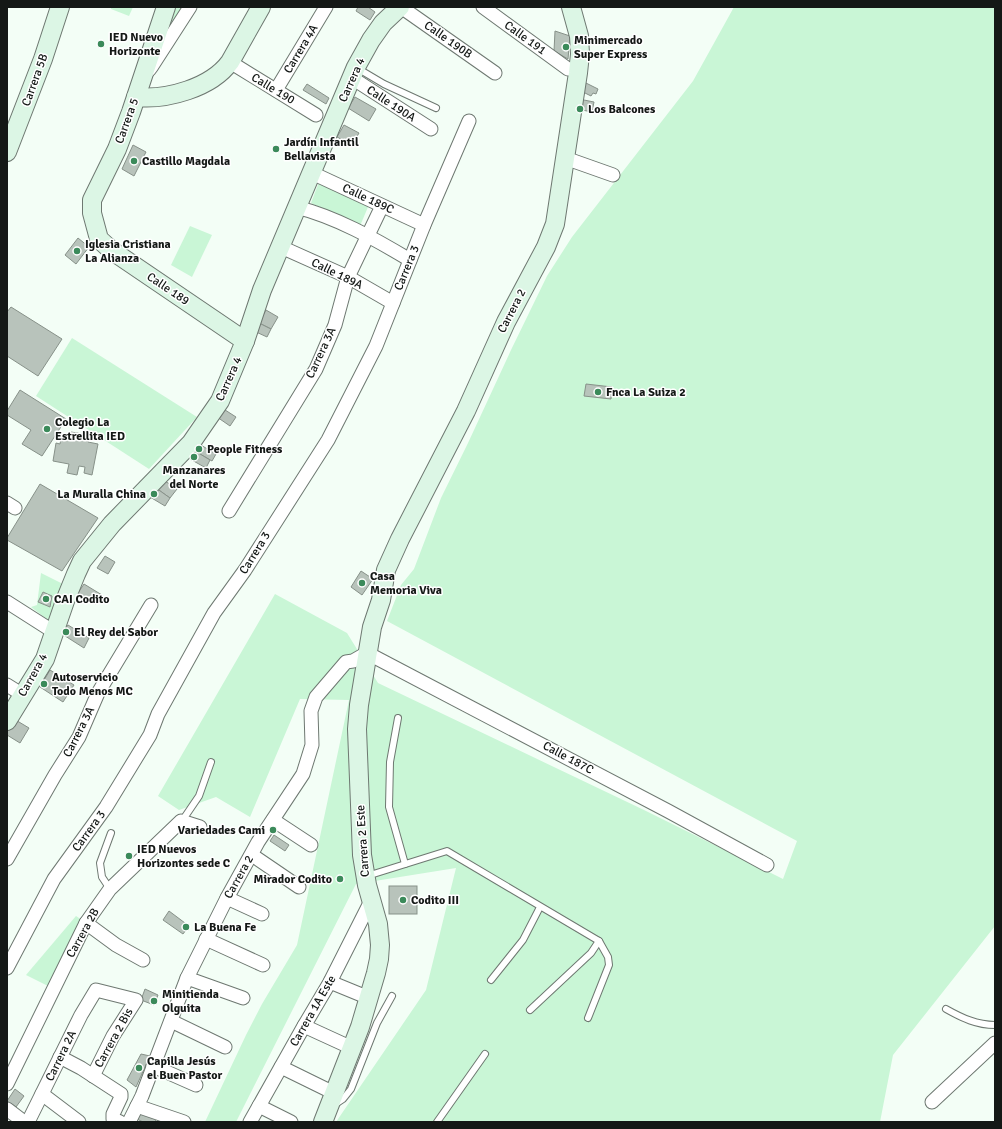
<svg xmlns="http://www.w3.org/2000/svg" width="1002" height="1129" font-family="Signika,sans-serif">
	<style>
		.green { fill: #c9f6d6 }
		.building { fill: #b8c3bb; stroke: #879189 }
		.lines { fill: none; stroke-linecap: round; stroke-linejoin: round }
		.lane-casing { stroke: #6e7871; stroke-width: 8 }
		.street-casing { stroke: #6e7871; stroke-width: 15 }
		.secondary-casing { stroke: #6e7871; stroke-width: 20 }
		.lane { stroke: #fff; stroke-width: 6 }
		.street { stroke: #fff; stroke-width: 13 }
		.secondary { stroke: #dcf6e5; stroke-width: 18 }
		.poi-dot { fill: #3b8a5a; stroke: #fff; stroke-width: 1.5 }
		.labels { text-anchor: middle; dominant-baseline: central; stroke-width: 3; stroke-linejoin: round; paint-order: stroke }
		.poi-label { font-size: 12px; font-weight: bold; fill: #141816; stroke: #fff; text-anchor: start }
		.street-label { font-size: 12px; fill: #141816; stroke: #fff }
	</style>
	<rect width="100%" height="100%" fill="#f3fef6"/>
	<!-- green -->
	<g class="green">
		<polygon points="111,7 133,7 129,16 111,9"/>
		<polygon points="171,7 183,7 163,40"/>
		<polygon points="734,7 995,7 995,926 893,1055 880,1122 336,1122 426,990 456,868 356,884 236,1122 205,1122 246,1035 262,1004 297,945 349,700 300,699 250,817 216,797 179,810 158,796 275,594 347,633 378,683 644,810 783,879 797,841 387,621 401,585 414,569 441,498 468,443 511,350 547,276 572,237 693,81"/>
		<polygon points="319,182 368,207 360,226 311,203"/>
		<polygon points="190,226 212,235 192,277 171,265"/>
		<polygon points="72,338 197,417 149,469 36,396"/>
		<polygon points="41,573 63,584 52,623 31,607 37,605"/>
		<polygon points="76,916 82,920 50,987 26,975"/>
	</g>
	<!-- building -->
	<g class="building">
		<polygon points="358,7 368,7 375,12 370,20 356,11"/>
		<polygon points="555,31 570,36 568,59 554,51"/>
		<polygon points="586,83 598,89 596,94 593,93 591,96 579,90 584,87"/>
		<polygon points="307,84 329,98 326,104 303,90"/>
		<polygon points="355,97 376,109 369,121 348,108"/>
		<polygon points="579,99 594,102 592,112 577,109"/>
		<polygon points="344,125 359,133 352,145 337,137"/>
		<polygon points="133,145 146,152 134,176 122,169"/>
		<polygon points="78,238 89,247 76,264 65,255"/>
		<polygon points="11,307 62,339 38,376 7,356 7,312"/>
		<polygon points="266,310 278,317 271,329 259,323"/>
		<polygon points="259,323 271,329 267,337 254,331"/>
		<polygon points="586,384 612,387 611,399 584,396"/>
		<polygon points="20,390 66,419 42,456 22,444 31,430 7,415 7,411"/>
		<polygon points="222,408 236,417 230,426 217,417"/>
		<polygon points="71,432 89,435 88,442 98,444 92,475 84,473 85,467 79,466 77,475 67,473 69,464 53,461 56,443 60,444 61,438 70,440"/>
		<polygon points="199,444 216,454 212,461 195,451"/>
		<polygon points="195,451 210,460 206,468 190,459"/>
		<polygon points="162,479 177,489 170,498 156,488"/>
		<polygon points="40,484 98,518 62,571 7,540 7,538"/>
		<polygon points="156,488 170,498 165,506 150,497"/>
		<polygon points="105,556 115,562 108,574 97,568"/>
		<polygon points="361,571 373,579 362,595 351,587"/>
		<polygon points="84,584 102,595 96,604 78,593"/>
		<polygon points="43,592 52,596 50,607 38,602"/>
		<polygon points="68,625 89,638 84,648 62,634"/>
		<polygon points="50,670 74,685 63,702 40,687"/>
		<polygon points="14,719 29,728 20,743 7,735 7,731"/>
		<polygon points="274,835 289,845 285,851 270,841"/>
		<rect x="389" y="886" width="28" height="28"/>
		<polygon points="169,911 189,926 183,934 163,920"/>
		<polygon points="145,989 158,995 154,1005 141,1000"/>
		<polygon points="141,1054 150,1056 136,1087 127,1080"/>
		<polygon points="15,1089 24,1096 16,1107 7,1101"/>
		<polygon points="137,1107 157,1117 155,1122 143,1122 133,1117"/>
	</g>
	<g class="lines">
		<defs>
			<g id="lane">
				<polyline points="357,68 384,84 436,108"/>
				<polyline points="398,718 390,762 389,807 405,864"/>
				<polyline points="182,821 199,796 211,762"/>
				<polyline points="367,876 447,851 599,941 608,957 609,965 588,1018"/>
				<polyline points="110,889 102,877 100,863 111,833"/>
				<polyline points="491,980 523,940 540,907"/>
				<path d="M946,1009C962,1018 977,1025 995,1025"/>
				<polyline points="530,1010 591,953 599,941"/>
				<polyline points="334,1105 343,1099 351,1089 377,1023 392,996"/>
				<polyline points="437,1122 485,1054"/>
			</g>
			<g id="street">
				<polyline points="401,7 495,73"/>
				<polyline points="483,7 568,69"/>
				<polyline points="230,62 316,115"/>
				<polyline points="149,70 152,66 190,7"/>
				<polyline points="352,78 431,129"/>
				<polyline points="276,90 326,7"/>
				<polyline points="565,158 613,175"/>
				<polyline points="312,173 424,225"/>
				<path d="M296,207C336,217 375,239 410,260"/>
				<polyline points="281,247 348,277 393,303"/>
				<polyline points="7,503 15,508"/>
				<polyline points="229,511 316,369 335,325 348,277 382,206"/>
				<polyline points="7,602 54,632"/>
				<polyline points="7,685 23,695"/>
				<polyline points="273,820 311,845"/>
				<polyline points="252,855 299,887"/>
				<polyline points="7,859 55,775 79,737 98,693 151,605"/>
				<polyline points="227,898 262,914"/>
				<polyline points="86,923 116,945 143,960"/>
				<polyline points="206,939 263,965"/>
				<polyline points="7,968 54,879 106,807 150,735 158,714 214,613 245,570 328,440 376,346 424,225 469,121"/>
				<polyline points="187,978 243,998"/>
				<polyline points="330,982 369,998"/>
				<polyline points="171,1021 225,1047"/>
				<polyline points="304,1026 352,1048"/>
				<polyline points="60,1057 81,1068 121,1094 121,1097 113,1114 113,1119 120,1122"/>
				<polyline points="153,1066 196,1085"/>
				<polyline points="281,1067 334,1093"/>
				<polyline points="7,1084 86,923 110,889 181,821 200,827"/>
				<polyline points="42,1094 79,1122"/>
				<polyline points="932,1102 995,1043"/>
				<polyline points="137,1106 184,1122"/>
				<polyline points="259,1106 291,1122"/>
				<polyline points="7,1109 24,1122"/>
				<polyline points="28,1122 81,1015 96,990 136,1000 113,1036 93,1076"/>
				<polyline points="129,1122 142,1096 187,978 227,898 258,842 303,774 312,745 311,711 316,697 346,662 353,661 367,653 668,811 767,865"/>
				<polyline points="250,1122 304,1026 330,982 372,899"/>
			</g>
			<g id="secondary">
				<polyline points="166,7 131,112 117,149 92,200 92,213 99,239 111,250 245,341"/>
				<path d="M136,97C167,100 211,88 230,62L261,7"/>
				<polyline points="7,152 43,59 60,7"/>
				<polyline points="7,721 45,659 65,601 76,574 82,561 112,524 191,443 220,401 245,341 262,290 356,67 371,40 383,23 400,7"/>
				<polyline points="323,1122 360,1027 376,973 379,959 380,945 378,924 367,885 362,855 357,729 359,705 372,627 381,600 386,570 400,539 466,411 506,322 546,247 555,224 578,73 580,54 579,36 571,7"/>
			</g>
		</defs>
		<!-- lane casing -->
		<use href="#lane" class="lane-casing"/>
		<!-- street casing -->
		<use href="#street" class="street-casing"/>
		<!-- secondary casing -->
		<use href="#secondary" class="secondary-casing"/>
		<!-- lane -->
		<use href="#lane" class="lane"/>
		<!-- street -->
		<use href="#street" class="street"/>
		<!-- secondary -->
		<use href="#secondary" class="secondary"/>
	</g>
	<!-- markers -->
	<g class="poi-dot">
		<circle cx="101" cy="44" r="4"/>
		<circle cx="566" cy="47" r="4"/>
		<circle cx="580" cy="109" r="4"/>
		<circle cx="276" cy="149" r="4"/>
		<circle cx="134" cy="161" r="4"/>
		<circle cx="77" cy="251" r="4"/>
		<circle cx="598" cy="392" r="4"/>
		<circle cx="47" cy="429" r="4"/>
		<circle cx="199" cy="449" r="4"/>
		<circle cx="194" cy="457" r="4"/>
		<circle cx="154" cy="494" r="4"/>
		<circle cx="362" cy="583" r="4"/>
		<circle cx="46" cy="599" r="4"/>
		<circle cx="66" cy="632" r="4"/>
		<circle cx="44" cy="684" r="4"/>
		<circle cx="273" cy="830" r="4"/>
		<circle cx="129" cy="856" r="4"/>
		<circle cx="340" cy="879" r="4"/>
		<circle cx="403" cy="900" r="4"/>
		<circle cx="186" cy="927" r="4"/>
		<circle cx="154" cy="1001" r="4"/>
		<circle cx="139" cy="1068" r="4"/>
	</g>
	<g class="labels">
		<!-- poi labels -->
		<g class="poi-label">
			<text x="109" y="37">IED Nuevo<tspan x="109" dy="14">Horizonte</tspan></text>
			<text x="574" y="40">Minimercado<tspan x="574" dy="14">Super Express</tspan></text>
			<text x="588" y="109">Los Balcones</text>
			<text x="284" y="142">Jardín Infantil<tspan x="284" dy="14">Bellavista</tspan></text>
			<text x="142" y="161">Castillo Magdala</text>
			<text x="85" y="244">Iglesia Cristiana<tspan x="85" dy="14">La Alianza</tspan></text>
			<text x="606" y="392">Fnca La Suiza 2</text>
			<text x="55" y="422">Colegio La<tspan x="55" dy="14">Estrellita IED</tspan></text>
			<text x="207" y="449">People Fitness</text>
			<text x="194" y="470" text-anchor="middle">Manzanares<tspan x="194" dy="14">del Norte</tspan></text>
			<text x="146" y="494" text-anchor="end">La Muralla China</text>
			<text x="370" y="576">Casa<tspan x="370" dy="14">Memoria Viva</tspan></text>
			<text x="54" y="599">CAI Codito</text>
			<text x="74" y="632">El Rey del Sabor</text>
			<text x="52" y="677">Autoservicio<tspan x="52" dy="14">Todo Menos MC</tspan></text>
			<text x="265" y="830" text-anchor="end">Variedades Cami</text>
			<text x="137" y="849">IED Nuevos<tspan x="137" dy="14">Horizontes sede C</tspan></text>
			<text x="332" y="879" text-anchor="end">Mirador Codito</text>
			<text x="411" y="900">Codito III</text>
			<text x="194" y="927">La Buena Fe</text>
			<text x="162" y="994">Minitienda<tspan x="162" dy="14">Olguita</tspan></text>
			<text x="147" y="1061">Capilla Jesús<tspan x="147" dy="14">el Buen Pastor</tspan></text>
		</g>
		<!-- street labels -->
		<g class="street-label">
			<text transform="translate(525 38) rotate(36)">Calle 191</text>
			<text transform="translate(448 40) rotate(35)">Calle 190B</text>
			<text transform="translate(301 49) rotate(-59)">Carrera 4A</text>
			<text transform="translate(35 80) rotate(-70)">Carrera 5B</text>
			<text transform="translate(352 80) rotate(-66)">Carrera 4</text>
			<text transform="translate(273 89) rotate(31)">Calle 190</text>
			<text transform="translate(391 104) rotate(33)">Calle 190A</text>
			<text transform="translate(127 121) rotate(-70)">Carrera 5</text>
			<text transform="translate(368 199) rotate(25)">Calle 189C</text>
			<text transform="translate(407 268) rotate(-68)">Carrera 3</text>
			<text transform="translate(337 274) rotate(26)">Calle 189A</text>
			<text transform="translate(168 289) rotate(34)">Calle 189</text>
			<text transform="translate(512 311) rotate(-63)">Carrera 2</text>
			<text transform="translate(321 353) rotate(-65)">Carrera 3A</text>
			<text transform="translate(229 379) rotate(-66)">Carrera 4</text>
			<text transform="translate(255 553) rotate(-58)">Carrera 3</text>
			<text transform="translate(33 675) rotate(-61)">Carrera 4</text>
			<text transform="translate(79 732) rotate(-63)">Carrera 3A</text>
			<text transform="translate(568 758) rotate(28)">Calle 187C</text>
			<text transform="translate(89 831) rotate(-54)">Carrera 3</text>
			<text transform="translate(363 841) rotate(-94)">Carrera 2 Este</text>
			<text transform="translate(239 877) rotate(-61)">Carrera 2</text>
			<text transform="translate(83 933) rotate(-61)">Carrera 2B</text>
			<text transform="translate(313 1011) rotate(-60)">Carrera 1A Este</text>
			<text transform="translate(114 1038) rotate(-61)">Carrera 2 Bis</text>
			<text transform="translate(61 1056) rotate(-64)">Carrera 2A</text>
		</g>
	</g>
	<!-- border -->
	<rect width="1002" height="1129" fill="none" stroke="#141816" stroke-width="16"/>
</svg>
